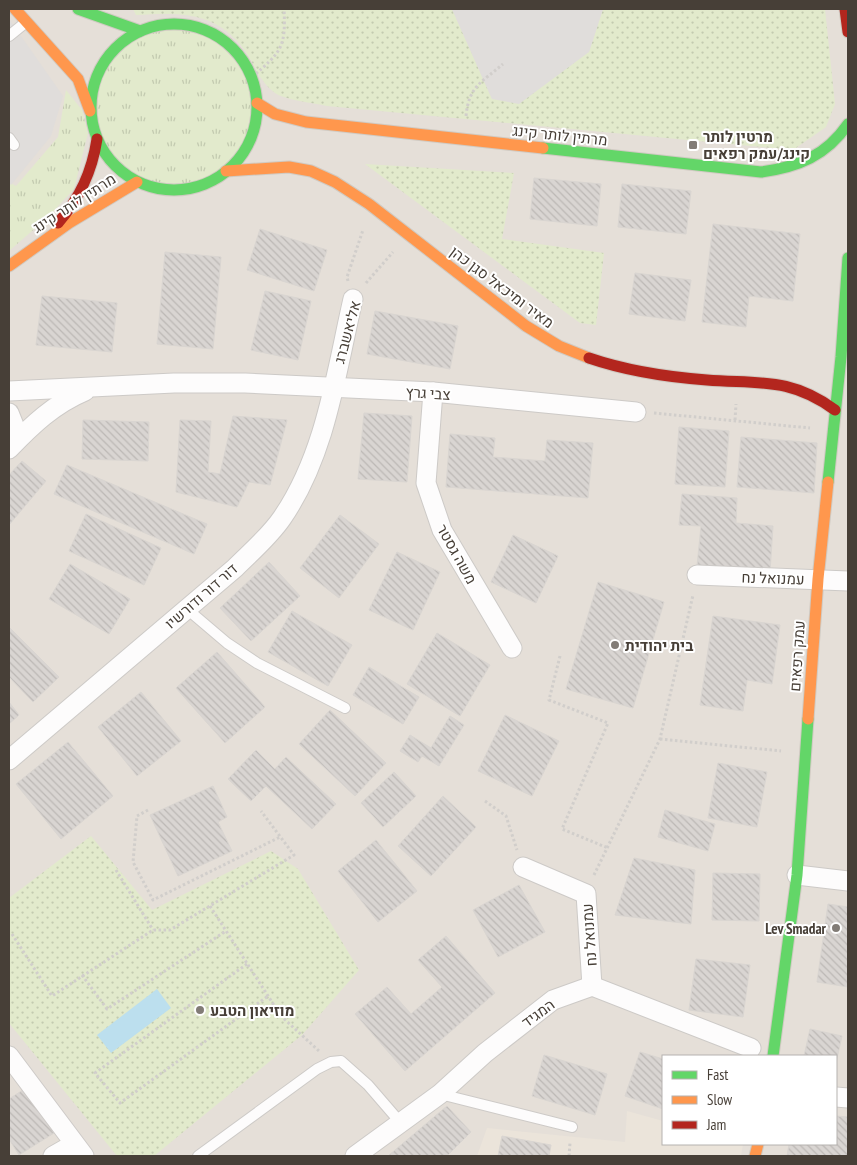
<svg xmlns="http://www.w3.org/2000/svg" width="857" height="1165" font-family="'PT Sans Narrow',Heebo,sans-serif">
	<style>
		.residential { fill: #e5dfd8; fill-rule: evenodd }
		.education { fill: #ebe4da }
		.grass { fill: url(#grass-dots) }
		.park { fill: url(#park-tufts) }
		.parking { fill: #e0dddb }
		.water { fill: #bcdfee }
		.building { fill: url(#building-back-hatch); stroke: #d9d5d1 }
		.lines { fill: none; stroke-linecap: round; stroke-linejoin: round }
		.lane-casing { stroke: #cdcac7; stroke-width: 12 }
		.street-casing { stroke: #cdcac7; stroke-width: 21 }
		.fast-casing { stroke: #d0cac2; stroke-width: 13 }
		.slow-casing { stroke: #d0cac2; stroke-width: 13 }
		.jam-casing { stroke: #d0cac2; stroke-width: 13 }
		.path { stroke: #d1cecb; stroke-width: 3; stroke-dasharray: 2.5 2.5; stroke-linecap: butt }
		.lane { stroke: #fdfcfc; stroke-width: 10 }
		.street { stroke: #fdfcfc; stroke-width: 19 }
		.fast { stroke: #63d668; stroke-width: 11 }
		.slow { stroke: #ff974d; stroke-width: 11 }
		.jam { stroke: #b3261e; stroke-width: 11 }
		.poi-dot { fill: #827c76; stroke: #fff; stroke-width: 2 }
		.labels { text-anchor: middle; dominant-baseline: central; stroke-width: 4; stroke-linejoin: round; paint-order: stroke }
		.street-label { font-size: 15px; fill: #473f37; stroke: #fff }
		.poi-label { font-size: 15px; font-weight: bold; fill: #473f37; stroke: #fff; text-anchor: start }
	</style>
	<defs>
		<pattern id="grass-dots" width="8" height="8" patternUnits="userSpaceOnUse" patternTransform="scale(1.25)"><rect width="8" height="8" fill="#e2eacc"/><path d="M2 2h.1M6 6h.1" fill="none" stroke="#c3cab0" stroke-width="1.8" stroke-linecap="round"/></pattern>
		<pattern id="park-tufts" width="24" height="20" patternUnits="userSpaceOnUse" patternTransform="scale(1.25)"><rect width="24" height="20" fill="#e2eacc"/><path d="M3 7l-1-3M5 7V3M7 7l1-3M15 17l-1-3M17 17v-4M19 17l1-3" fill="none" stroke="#c3cab0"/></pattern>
		<pattern id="building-back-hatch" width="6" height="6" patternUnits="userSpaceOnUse" patternTransform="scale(1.25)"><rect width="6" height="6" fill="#d9d5d2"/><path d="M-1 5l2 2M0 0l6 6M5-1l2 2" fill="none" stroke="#bcb8b5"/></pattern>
	</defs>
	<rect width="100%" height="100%" fill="#f1eeeb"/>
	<!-- residential -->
	<path class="residential" d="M9,9H848V1156H9ZM663,1056H836V1144H663Z"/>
	<!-- education -->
	<polygon class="education" points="627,1111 663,1121 663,1144 743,1144 741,1156 477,1156 487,1128 625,1142"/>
	<!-- grass -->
	<g class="grass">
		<path d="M133,9H452L492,99L589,52L603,9H825L835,104L826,127L793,150L327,106C314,103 285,100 275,93C259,81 255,65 244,49C214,10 179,13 136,15Z"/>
		<polygon points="365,164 514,173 502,239 604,253 596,325 580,323"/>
		<polygon points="91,836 152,910 271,851 298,869 359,970 302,1035 154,1156 117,1156 9,1023 9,898"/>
	</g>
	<!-- park -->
	<g class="park">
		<circle cx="174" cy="106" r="80"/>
		<polygon points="66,90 82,110 88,133 74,189 47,218 9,251 9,182 16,186 58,137"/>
	</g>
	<!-- parking -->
	<g class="parking">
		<polygon points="452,9 603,9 589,52 519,104 492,99"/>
		<polygon points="9,19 63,96 51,136 11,185 9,183"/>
	</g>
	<!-- water -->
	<polygon class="water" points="157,989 171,1008 111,1053 97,1035"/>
	<!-- building -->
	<g class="building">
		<polygon points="534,178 601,184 597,226 530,219"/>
		<polygon points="622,184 691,191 686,234 618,227"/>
		<polygon points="713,224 800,234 793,301 749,296 746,327 702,322"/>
		<polygon points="260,229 327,250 314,291 247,270"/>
		<polygon points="165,252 221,257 213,349 157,344"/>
		<polygon points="635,273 691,280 685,321 629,314"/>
		<polygon points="265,291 311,301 298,360 251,350"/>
		<polygon points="42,296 117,303 112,352 36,345"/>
		<polygon points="375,311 458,326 450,369 367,354"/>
		<polygon points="364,413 412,416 407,482 358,479"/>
		<polygon points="233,416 287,420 270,485 249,482 237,507 176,492 180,420 211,421 208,472 220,474"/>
		<polygon points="83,420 149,422 148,461 82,459"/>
		<polygon points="679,427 729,431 725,487 675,484"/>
		<polygon points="450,434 495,438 493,457 545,461 547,440 593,443 588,498 446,487"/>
		<polygon points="741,437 817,443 814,493 737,487"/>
		<polygon points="22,461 46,481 9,525 9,475"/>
		<polygon points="67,465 207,524 194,554 54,494"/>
		<polygon points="682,494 737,498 736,523 773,526 770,572 697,566 701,526 679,525"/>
		<polygon points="86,514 161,548 144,585 69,551"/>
		<polygon points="340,515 379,544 339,598 300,568"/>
		<polygon points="513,535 558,556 536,603 491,582"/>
		<polygon points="397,552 440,572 413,630 369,610"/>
		<polygon points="269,562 300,596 251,641 220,608"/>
		<polygon points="70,564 130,599 109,634 49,599"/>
		<polygon points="598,582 664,602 633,708 566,689"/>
		<polygon points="292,611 352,645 328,686 268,652"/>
		<polygon points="713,616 780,625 772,684 747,680 743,711 700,705"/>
		<polygon points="9,627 59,677 33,702 9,677"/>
		<polygon points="437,633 490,665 460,716 407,684"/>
		<polygon points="217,652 265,707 225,743 176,688"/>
		<polygon points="369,667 419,697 403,724 353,695"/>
		<polygon points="141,692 181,741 137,776 98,727"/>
		<polygon points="9,702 19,715 9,724"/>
		<polygon points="330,710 386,763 355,796 299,744"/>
		<polygon points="505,715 559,741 532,796 478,771"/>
		<polygon points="450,716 464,725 439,766 422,756 418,762 400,751 410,735 431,748"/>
		<polygon points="68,742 113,796 61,839 16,784"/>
		<polygon points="256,750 275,769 286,757 336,804 312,829 266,786 251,801 228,779"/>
		<polygon points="718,763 767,772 757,827 708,818"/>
		<polygon points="394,772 416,796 383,827 361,803"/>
		<polygon points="213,786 227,817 218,822 232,851 178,876 150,815"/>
		<polygon points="443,796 476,827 431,876 398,846"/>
		<polygon points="665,810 715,824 708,851 658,837"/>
		<polygon points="376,840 417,891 378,922 338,871"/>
		<polygon points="634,858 695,870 691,924 615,915"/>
		<polygon points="713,873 760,874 759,921 712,920"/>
		<polygon points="519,885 545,932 498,957 473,910"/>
		<polygon points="828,904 848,907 848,987 817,982"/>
		<polygon points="446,936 495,993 405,1071 355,1014 387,987 411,1014 442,987 418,960"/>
		<polygon points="696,959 750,965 743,1017 689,1010"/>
		<polygon points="810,1029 842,1036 836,1063 836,1056 804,1056"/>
		<polygon points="640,1052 663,1059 663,1109 625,1096"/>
		<polygon points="544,1055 607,1074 595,1115 532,1096"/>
		<polygon points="26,1088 54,1133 19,1155 9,1139 9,1099"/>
		<polygon points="447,1106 471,1132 447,1156 388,1156"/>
		<polygon points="836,1116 848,1117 848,1156 787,1156 789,1144 836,1144"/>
		<polygon points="502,1136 551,1145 549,1156 498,1156"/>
	</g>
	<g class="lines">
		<defs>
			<g id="lane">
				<polyline points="9,36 25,23"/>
				<polyline points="9,138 14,145"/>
				<polyline points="187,609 227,643 257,663 345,708"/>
				<polyline points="440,1094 572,1127"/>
				<polyline points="198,1156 317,1069 331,1062 341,1061 368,1085 400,1122"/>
			</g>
			<g id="street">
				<polyline points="9,391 174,383 245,383 433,392 636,412"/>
				<polyline points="433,392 426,483 442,530 512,648"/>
				<polyline points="9,413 19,438"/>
				<path d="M9,449C32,425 54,404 85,391"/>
				<polyline points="697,575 848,581"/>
				<path d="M9,760L235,568C251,552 269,537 282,518C326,454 336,373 353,299"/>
				<polyline points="523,867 586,894 592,986"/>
				<polyline points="797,875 848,881"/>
				<polyline points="9,1056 84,1156"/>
				<polyline points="836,1097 848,1098"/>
				<polyline points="53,1156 74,1144"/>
				<polyline points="355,1156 440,1094 485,1053 553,1000 592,986 751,1048"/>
			</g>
			<g id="fast">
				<polyline points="78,9 140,31"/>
				<circle cx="174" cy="107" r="83"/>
				<path d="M543,148L761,172C798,167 826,156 848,124"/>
				<polyline points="828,482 841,357 848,258"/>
				<polyline points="773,1056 797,875 808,719"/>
			</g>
			<g id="slow">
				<polyline points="15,9 78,79 90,111"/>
				<polyline points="257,103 275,114 306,122 543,148"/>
				<polyline points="226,171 289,167 311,171 335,182 369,204 526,326 559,346 589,358"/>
				<polyline points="9,266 69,223 137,182"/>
				<polyline points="808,719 818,579 828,482"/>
				<polyline points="755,1156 758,1144"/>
			</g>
			<g id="jam">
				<polyline points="845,9 848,32"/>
				<path d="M58,223C80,198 92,172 97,139"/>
				<path d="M589,358C627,371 667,377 707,380C759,384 790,377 835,410"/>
			</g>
		</defs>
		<!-- lane casing -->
		<use href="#lane" class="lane-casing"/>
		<!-- street casing -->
		<use href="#street" class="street-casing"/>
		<!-- fast casing -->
		<use href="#fast" class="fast-casing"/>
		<!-- slow casing -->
		<use href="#slow" class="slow-casing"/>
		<!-- jam casing -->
		<use href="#jam" class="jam-casing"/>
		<!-- path -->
		<g class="path">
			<path d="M252,77C281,52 286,48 284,9"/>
			<path d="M466,116C469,86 481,83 503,64"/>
			<polyline points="348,281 347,277 363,230"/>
			<polyline points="366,283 393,252"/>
			<polyline points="654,413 810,428"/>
			<polyline points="735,420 736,404"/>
			<polyline points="560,656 549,700 608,723 562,829 608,848"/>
			<polyline points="660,739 781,751"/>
			<polyline points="485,801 506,816 517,850"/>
			<polyline points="148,810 137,816 133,862 153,900 280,837"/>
			<polyline points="116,870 153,930"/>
			<polyline points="594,875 660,739 693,595"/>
			<polyline points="210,906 281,1016 319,1051"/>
			<polyline points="12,934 52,996 153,930 170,930 294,855 261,811"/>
			<polyline points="247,964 95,1073 120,1103 268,996"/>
			<polyline points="82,975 107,1009 226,931"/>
			<polyline points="569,1156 570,1143"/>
		</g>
		<!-- lane -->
		<use href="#lane" class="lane"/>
		<!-- street -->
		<use href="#street" class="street"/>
		<!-- fast -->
		<use href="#fast" class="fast"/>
		<!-- slow -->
		<use href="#slow" class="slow"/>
		<!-- jam -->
		<use href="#jam" class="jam"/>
	</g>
	<!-- markers -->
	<g class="poi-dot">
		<rect x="688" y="140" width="10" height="10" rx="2.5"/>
		<circle cx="615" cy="645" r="5"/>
		<circle cx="836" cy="928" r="5"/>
		<circle cx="200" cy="1010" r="5"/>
	</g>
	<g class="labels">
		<!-- street labels -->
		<g class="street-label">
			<text transform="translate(560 135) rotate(6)">מרתין לותר קינג</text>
			<text transform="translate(74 203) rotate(-33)">מרתין לותר קינג</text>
			<text transform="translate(502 287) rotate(37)">מאיר ומיכאל סגן כהן</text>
			<text transform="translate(347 332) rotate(-75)">אליאשברג</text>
			<text transform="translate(428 393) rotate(4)">צבי גרץ</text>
			<text transform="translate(457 554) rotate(61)">משה גסטר</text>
			<text transform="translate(773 578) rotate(2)">עמנואל נח</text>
			<text transform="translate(201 596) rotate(-41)">דור דור ודורשיו</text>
			<text transform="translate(797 656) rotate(-86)">עמק רפאים</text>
			<text transform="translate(589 935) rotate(-94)">עמנואל נח</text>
			<text transform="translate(538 1013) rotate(-36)">המגיד</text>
		</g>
		<!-- poi labels -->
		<g class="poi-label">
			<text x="703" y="136">מרטין לותר<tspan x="703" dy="17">קינג/עמק רפאים</tspan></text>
			<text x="625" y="645">בית יהודית</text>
			<text x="826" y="928" text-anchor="end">Lev Smadar</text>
			<text x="210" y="1010">מוזיאון הטבע</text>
		</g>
	</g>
	<!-- border -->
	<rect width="857" height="1165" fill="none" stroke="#473f37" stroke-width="20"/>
	<!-- legend -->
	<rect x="662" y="1055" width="175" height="90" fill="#ffffff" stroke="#b5b2af"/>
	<rect x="672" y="1071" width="25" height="8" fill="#63d668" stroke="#b5b2af"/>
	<text x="707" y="1080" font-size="15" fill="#473f37">Fast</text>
	<rect x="672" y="1096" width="25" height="8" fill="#ff974d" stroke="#b5b2af"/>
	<text x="707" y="1105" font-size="15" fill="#473f37">Slow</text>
	<rect x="672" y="1121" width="25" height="8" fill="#b3261e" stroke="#b5b2af"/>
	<text x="707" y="1130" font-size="15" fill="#473f37">Jam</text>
</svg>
